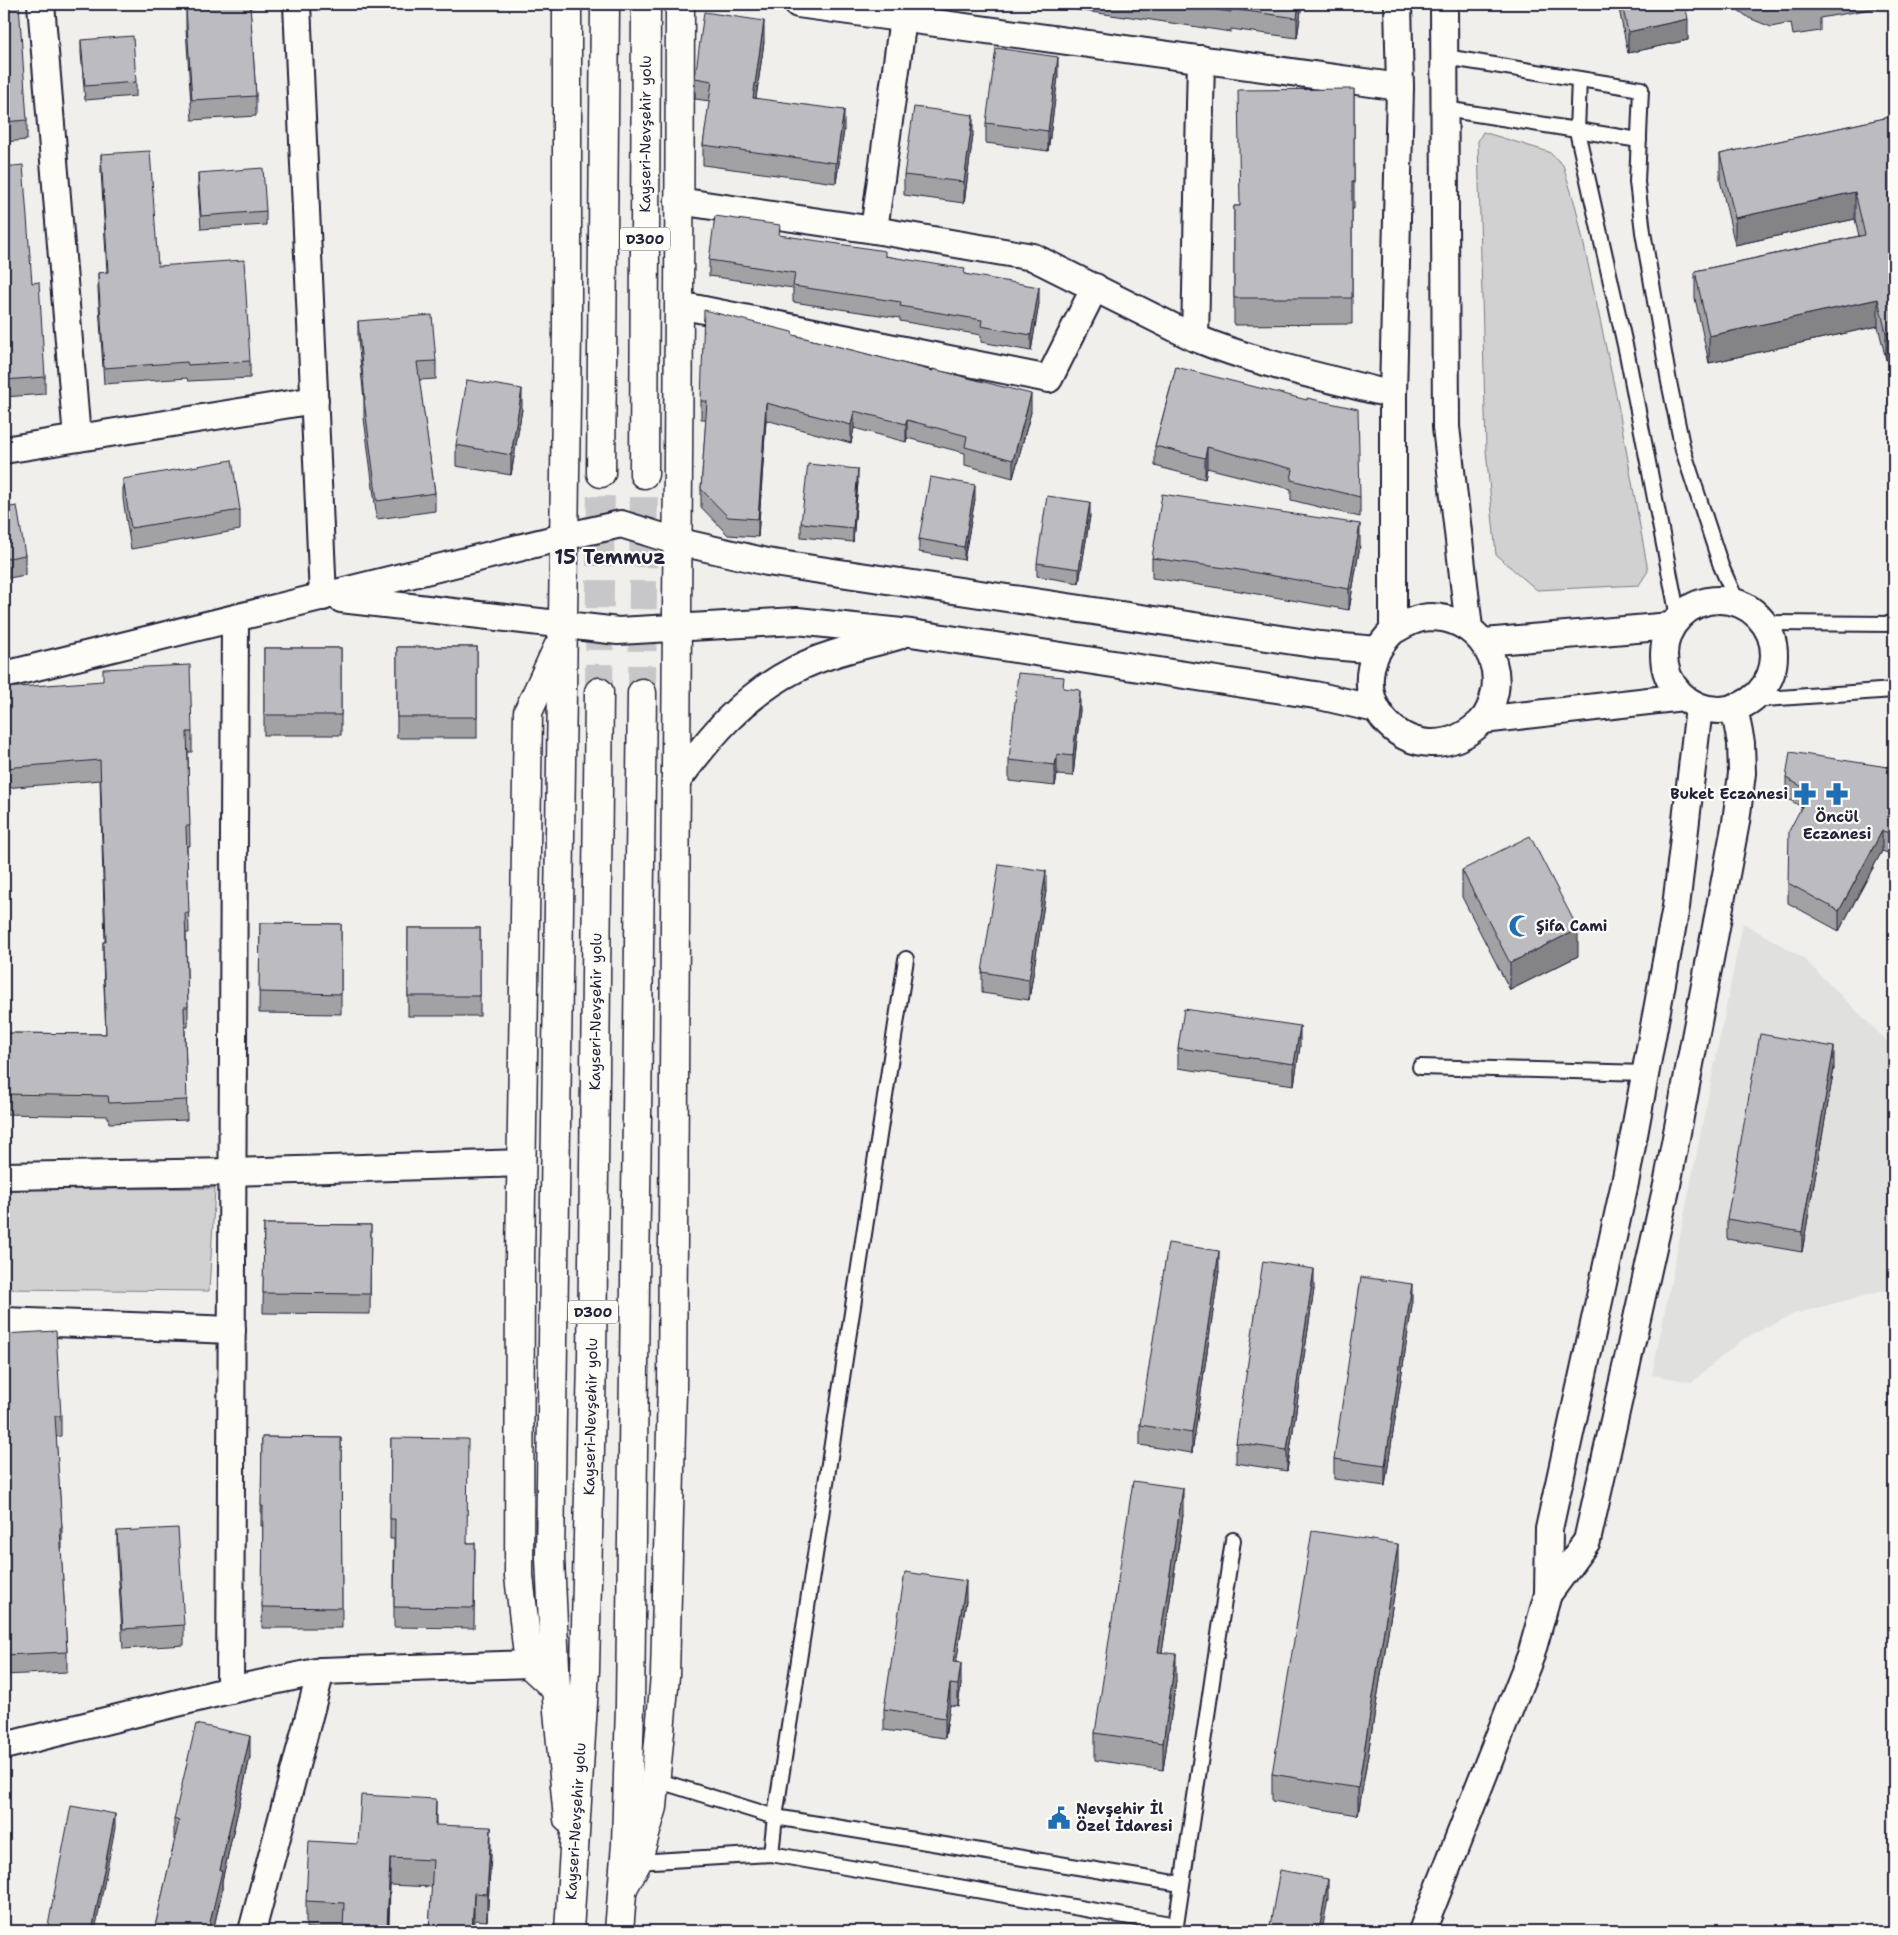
<svg xmlns="http://www.w3.org/2000/svg" width="1898" height="1935" font-family="'Shantell Sans',sans-serif">
	<style>
		.built { fill: #e0e0df }
		.green { fill: #d2d1d1; stroke: #7a7a86 }
		.lines { fill: none; stroke-linecap: round; stroke-linejoin: round }
		.highway-tunnel { stroke: #c7c6c9; stroke-width: 28; stroke-dasharray: 28 14; stroke-linecap: butt }
		.lane-casing { stroke: #22223b; stroke-width: 18 }
		.street-casing { stroke: #22223b; stroke-width: 30 }
		.secondary-casing { stroke: #22223b; stroke-width: 31 }
		.highway-casing { stroke: #22223b; stroke-width: 31 }
		.lane { stroke: #fdfcf7; stroke-width: 14 }
		.street { stroke: #fdfcf7; stroke-width: 26 }
		.secondary { stroke: #fdfcf7; stroke-width: 28 }
		.highway { stroke: #fdfcf7; stroke-width: 28 }
		.wall { fill: #a2a2a5; stroke: #22223b; fill-rule: evenodd }
		.shaded-wall { fill: #848486; stroke: #22223b }
		.building { fill: #bcbcc0; stroke: #22223b; fill-rule: evenodd }
		.labels { text-anchor: middle; dominant-baseline: central; stroke-width: 4.5; stroke-linejoin: round; paint-order: stroke }
		.shield { fill: #fdfcf7; stroke: #646373; stroke-width: 1 }
		.shield-label { font-size: 14px; font-weight: bold; fill: #22223b }
		.street-label { font-size: 15px; fill: #22223b; stroke: #fdfcf7 }
		.poi-label { font-size: 15px; font-weight: bold; fill: #22223b; stroke: #fdfcf7; text-anchor: start }
		.district-label { font-size: 20px; font-weight: bold; fill: #22223b; stroke: #fdfcf7 }
	</style>
	<rect width="100%" height="100%" fill="#f0efec"/>
	<filter id="ink" filterUnits="userSpaceOnUse"><feTurbulence type="fractalNoise" baseFrequency=".02" numOctaves="2"/><feDisplacementMap in="SourceGraphic" scale="10" xChannelSelector="R" yChannelSelector="G"/><feConvolveMatrix kernelMatrix="1 2 1 2 8 2 1 2 1" color-interpolation-filters="sRGB"/></filter>
	<g filter="url(#ink)">
		<!-- built -->
		<polygon class="built" points="1743,923 1802,957 1894,1048 1894,1288 1794,1314 1743,1339 1692,1382 1652,1375"/>
		<!-- green -->
		<g class="green">
			<polygon points="1483,132 1549,152 1563,165 1576,208 1617,399 1648,571 1639,585 1537,590 1496,555 1486,450 1478,141"/>
			<polygon points="215,1188 209,1291 4,1289 4,1190"/>
		</g>
		<g class="lines">
			<!-- highway-tunnel -->
			<g class="highway-tunnel">
				<polyline points="599,692 601,473"/>
				<polyline points="642,693 644,474"/>
			</g>
			<defs>
				<g id="lane">
					<polyline points="1445,57 1641,89 1637,182 1643,232 1669,382 1683,450 1721,566 1737,602"/>
					<polyline points="1579,79 1577,131 1627,354 1678,617"/>
					<polyline points="1445,109 1639,140"/>
					<polyline points="1764,623 1894,624"/>
					<polyline points="1751,700 1894,690"/>
					<polyline points="1420,1067 1646,1073"/>
					<polyline points="656,1780 775,1817 1181,1884"/>
					<polyline points="771,1854 775,1817 906,959"/>
					<polyline points="637,1862 771,1854 1176,1925 1233,1540"/>
				</g>
				<g id="street">
					<polyline points="41,4 77,438"/>
					<polyline points="297,4 323,597"/>
					<polyline points="798,4 1400,87"/>
					<polyline points="1444,4 1446,427 1469,628"/>
					<path d="M678,201L874,230L1033,257L1195,338C1259,364 1327,378 1393,395"/>
					<polyline points="874,230 905,4"/>
					<polyline points="679,305 1049,379 1095,287"/>
					<polyline points="1195,338 1201,59"/>
					<polyline points="4,450 315,400"/>
					<polyline points="341,599 618,631 797,621 911,633 1315,695 1376,709"/>
					<circle cx="1719" cy="655" r="55"/>
					<path d="M1393,631C1405,624 1417,617 1432,617C1471,618 1501,652 1495,691C1493,701 1489,714 1481,722C1416,784 1327,695 1393,631V395L1400,87L1398,4"/>
					<polyline points="1484,642 1671,626"/>
					<polyline points="4,675 563,537 621,524 676,541 767,562 1320,645 1377,650"/>
					<polyline points="1483,720 1683,697"/>
					<path d="M675,784C709,737 743,696 796,669C827,653 864,646 898,636"/>
					<polyline points="4,1176 232,1172 521,1163"/>
					<polyline points="4,1321 232,1330"/>
					<polyline points="1548,1594 1587,1541 1667,1185 1736,822 1742,773 1741,743 1734,707"/>
					<polyline points="230,1690 235,619"/>
					<polyline points="4,1746 230,1690 321,1671 529,1664"/>
					<polyline points="252,1931 321,1671"/>
					<polyline points="1422,1931 1531,1655 1548,1594 1549,1529 1626,1178 1676,907 1699,707"/>
				</g>
				<g id="secondary">
					<polyline points="567,4 567,329 550,1558 556,1689 568,1819"/>
					<polyline points="556,1689 529,1664 519,1576 520,1260 528,712 558,647"/>
					<polyline points="623,1888 637,1862 653,1807 665,1676 672,1389 679,305 680,4"/>
				</g>
				<g id="highway">
					<polyline points="601,473 605,4"/>
					<path id="s1" d="M644,474L646,4"/>
					<path id="s2" d="M569,1931L585,1670L592,1359L599,692"/>
					<polyline points="619,1931 626,1844 630,1705 642,693"/>
				</g>
			</defs>
			<!-- lane casing -->
			<use href="#lane" class="lane-casing"/>
			<!-- street casing -->
			<use href="#street" class="street-casing"/>
			<!-- secondary casing -->
			<use href="#secondary" class="secondary-casing"/>
			<!-- highway casing -->
			<use href="#highway" class="highway-casing"/>
			<!-- lane -->
			<use href="#lane" class="lane"/>
			<!-- street -->
			<use href="#street" class="street"/>
			<!-- secondary -->
			<use href="#secondary" class="secondary"/>
			<!-- highway -->
			<use href="#highway" class="highway"/>
		</g>
		<!-- wall -->
		<g class="wall">
			<polygon points="4,4 27,120 27,140 4,142"/>
			<polygon points="190,4 255,4 255,7 250,7 256,96 256,116 192,120 186,29 186,9 190,9"/>
			<polygon points="1037,4 1302,4 1297,38 1231,29 1231,32 1125,16 1125,17"/>
			<polygon points="1618,4 1685,4 1688,40 1628,53"/>
			<polygon points="1734,4 1894,4 1894,5 1820,18 1820,31 1793,35 1791,23 1771,27 1749,18 1738,10"/>
			<polygon points="81,40 136,82 136,96 85,100 81,53"/>
			<polygon points="764,42 756,98 844,130 836,183 703,165 703,145 710,101 695,99 695,78"/>
			<polygon points="1058,77 1048,151 986,143 986,123"/>
			<polygon points="1354,89 1354,209 1352,209 1352,324 1234,325 1234,206 1239,206"/>
			<polygon points="1894,116 1886,360 1878,326 1709,363 1695,298 1695,271 1859,236 1855,219 1735,245 1720,180 1720,154"/>
			<polygon points="973,135 964,203 904,195 904,175"/>
			<polygon points="101,154 158,266 250,361 250,378 188,381 187,378 104,384 98,289 98,273 107,272 101,170"/>
			<polygon points="4,167 32,283 45,377 45,394 4,397"/>
			<polygon points="198,173 266,211 266,225 201,229 198,186"/>
			<polygon points="780,236 885,256 965,274 1039,303 1031,351 981,342 981,335 900,321 900,318 793,302 793,288 709,276 709,260"/>
			<polygon points="358,321 436,361 436,379 419,380 435,493 435,511 377,519 364,418 364,400 358,339"/>
			<polygon points="793,335 933,371 1031,412 1013,478 965,465 965,453 907,438 906,442 854,428 851,443 766,420 758,537 728,535 701,507 701,489 706,419 701,419 701,401"/>
			<polygon points="1176,367 1360,497 1360,517 1291,500 1291,489 1207,468 1205,479 1155,466 1155,446"/>
			<polygon points="522,409 511,475 456,466 456,445"/>
			<polygon points="123,479 240,510 240,530 131,549 123,499"/>
			<polygon points="858,482 853,542 801,537 801,523"/>
			<polygon points="975,499 964,560 919,552 919,539"/>
			<polygon points="4,508 25,555 25,575 4,579"/>
			<polygon points="1090,516 1079,583 1037,576 1037,563"/>
			<polygon points="1360,545 1349,610 1240,591 1152,578 1152,558"/>
			<rect x="397" y="647" width="80" height="91"/>
			<rect x="264" y="648" width="77" height="87"/>
			<polygon points="4,688 192,732 192,752 188,752 190,846 187,846 189,933 186,933 188,1007 188,1027 185,1027 187,1120 109,1123 108,1116 4,1114 4,1033 106,1034 103,962 103,942 105,942 100,780 4,788"/>
			<polygon points="1064,688 1080,710 1073,776 1057,775 1055,786 1009,781 1009,760"/>
			<polygon points="1894,768 1894,855 1882,851 1839,931 1788,903 1788,883 1802,807 1786,798 1786,778"/>
			<polygon points="1462,870 1578,956 1510,990 1462,897"/>
			<polygon points="1046,891 1029,1000 982,993 982,972"/>
			<polygon points="260,923 341,924 341,1014 259,1013"/>
			<rect x="408" y="928" width="72" height="88"/>
			<polygon points="1300,1046 1294,1085 1178,1068 1178,1048"/>
			<polygon points="1834,1068 1802,1252 1727,1239 1727,1219"/>
			<polygon points="264,1224 371,1225 370,1314 263,1313"/>
			<polygon points="1219,1271 1192,1453 1140,1445 1140,1425"/>
			<polygon points="1314,1289 1287,1471 1236,1463 1236,1443"/>
			<polygon points="1412,1305 1385,1486 1334,1479 1334,1459"/>
			<polygon points="4,1334 61,1416 61,1436 56,1437 62,1528 62,1549 61,1549 67,1652 67,1672 4,1675"/>
			<polygon points="262,1437 341,1438 342,1628 262,1628 263,1526 261,1526"/>
			<polygon points="391,1438 467,1543 475,1543 474,1628 394,1627 394,1539 390,1539"/>
			<polygon points="1183,1515 1162,1652 1176,1681 1163,1770 1095,1760 1095,1733"/>
			<polygon points="117,1531 184,1625 184,1645 123,1649 117,1551"/>
			<polygon points="1398,1571 1358,1815 1272,1801 1272,1774"/>
			<polygon points="966,1601 956,1663 961,1684 958,1706 950,1705 945,1738 884,1730 884,1709"/>
			<polygon points="250,1757 222,1881 222,1891 213,1931 154,1931 175,1840 174,1840 174,1819"/>
			<path d="M436,1825L491,1854L487,1921L474,1920L473,1931L343,1930L306,1928V1901L358,1844ZM390,1885L432,1887L429,1930L389,1928Z"/>
		</g>
		<!-- shaded-wall -->
		<g class="shaded-wall">
			<polygon points="1299,4 1302,4 1297,38 1297,18"/>
			<polygon points="1688,19 1688,40 1628,53 1628,32"/>
			<polygon points="764,21 764,42 753,118 753,98"/>
			<polygon points="1058,57 1058,77 1048,151 1048,131"/>
			<polygon points="844,110 844,130 836,183 836,163"/>
			<polygon points="973,115 973,135 964,203 964,182"/>
			<polygon points="1855,192 1855,219 1735,245 1735,218"/>
			<polygon points="1039,287 1039,303 1031,351 1031,335"/>
			<polygon points="1878,299 1878,326 1709,363 1709,336"/>
			<polygon points="1894,332 1894,358 1886,360 1886,333"/>
			<polygon points="522,389 522,409 511,475 511,455"/>
			<polygon points="1031,394 1031,412 1013,478 1013,460"/>
			<polygon points="766,403 766,420 758,537 758,519"/>
			<polygon points="854,411 854,428 851,443 851,425"/>
			<polygon points="907,420 907,438 906,442 906,424"/>
			<polygon points="1207,447 1207,468 1205,479 1205,458"/>
			<polygon points="858,469 858,482 853,542 853,528"/>
			<polygon points="975,485 975,499 964,560 964,547"/>
			<polygon points="1090,502 1090,516 1079,583 1079,569"/>
			<polygon points="1360,524 1360,545 1349,610 1349,589"/>
			<polygon points="1080,690 1080,710 1073,776 1073,756"/>
			<polygon points="1057,754 1057,775 1055,786 1055,765"/>
			<polygon points="1882,831 1882,851 1839,931 1839,911"/>
			<polygon points="1046,871 1046,891 1029,1000 1029,980"/>
			<polygon points="1578,929 1578,956 1510,990 1510,963"/>
			<polygon points="1300,1026 1300,1046 1294,1085 1294,1064"/>
			<polygon points="1834,1047 1834,1068 1802,1252 1802,1232"/>
			<polygon points="1219,1251 1219,1271 1192,1453 1192,1433"/>
			<polygon points="1314,1269 1314,1289 1287,1471 1287,1450"/>
			<polygon points="1412,1284 1412,1305 1385,1486 1385,1466"/>
			<polygon points="1183,1488 1183,1515 1158,1678 1158,1652"/>
			<polygon points="1398,1544 1398,1571 1358,1815 1358,1788"/>
			<polygon points="966,1581 966,1601 953,1683 953,1662"/>
			<polygon points="1176,1654 1176,1681 1163,1770 1163,1743"/>
			<polygon points="961,1663 961,1684 958,1706 958,1685"/>
			<polygon points="950,1684 950,1705 945,1738 945,1718"/>
			<polygon points="250,1736 250,1757 222,1881 222,1891 213,1931 208,1931 220,1870"/>
			<polygon points="436,1799 436,1825 435,1825"/>
			<polygon points="115,1814 115,1828 95,1931 92,1931"/>
			<polygon points="491,1827 491,1854 487,1921 487,1894"/>
			<polygon points="390,1858 390,1885 388,1931 387,1931"/>
			<polygon points="1328,1879 1328,1899 1322,1931 1319,1931"/>
			<polygon points="474,1893 474,1920 473,1931 472,1931"/>
		</g>
		<!-- building -->
		<g class="building">
			<polygon points="4,4 19,4 27,120 4,122"/>
			<polygon points="191,4 250,4 256,96 192,100 186,9 192,8"/>
			<polygon points="1175,4 1299,4 1297,18 1231,9 1231,12"/>
			<polygon points="1622,4 1685,4 1688,19 1628,32"/>
			<polygon points="1792,4 1820,4 1793,9"/>
			<polygon points="704,12 764,21 753,98 844,110 836,163 703,145 712,81 695,78"/>
			<polygon points="133,36 136,82 85,86 81,40"/>
			<polygon points="996,48 1058,57 1048,131 986,123"/>
			<polygon points="1354,89 1354,182 1352,182 1352,298 1234,298 1234,206 1240,206 1238,90"/>
			<polygon points="914,107 973,115 964,182 904,175"/>
			<polygon points="1894,116 1894,332 1886,333 1878,299 1709,336 1695,271 1865,235 1855,192 1735,218 1720,154"/>
			<polygon points="150,151 158,266 244,260 250,361 188,365 187,362 104,368 98,273 108,272 101,154"/>
			<polygon points="23,165 32,283 39,282 45,377 4,380 4,167"/>
			<polygon points="263,168 266,211 201,216 198,173"/>
			<polygon points="715,216 780,225 779,235 885,251 885,256 965,269 964,274 1039,287 1031,335 981,326 982,320 900,306 901,302 793,286 795,273 709,260"/>
			<polygon points="704,310 792,332 793,335 933,371 933,369 1031,394 1013,460 965,447 967,436 907,420 906,424 854,411 851,425 766,403 758,519 728,517 701,489 707,401 701,401"/>
			<polygon points="432,315 436,361 417,362 435,493 377,501 364,400 365,400 358,321"/>
			<polygon points="1176,367 1307,400 1307,398 1358,409 1360,497 1291,480 1293,469 1207,447 1205,458 1155,446"/>
			<polygon points="467,380 522,389 511,455 456,445"/>
			<polygon points="232,460 240,510 131,528 123,479"/>
			<polygon points="808,464 858,469 853,528 801,523"/>
			<polygon points="930,477 975,485 964,547 919,539"/>
			<polygon points="1162,494 1360,524 1349,589 1240,570 1152,558"/>
			<polygon points="1047,496 1090,502 1079,569 1037,563"/>
			<polygon points="17,506 25,555 4,559 4,508"/>
			<rect x="397" y="647" width="80" height="70"/>
			<rect x="264" y="648" width="77" height="67"/>
			<polygon points="190,665 192,732 187,732 190,826 186,826 189,913 185,913 188,1007 184,1007 187,1100 109,1103 108,1096 4,1094 4,1033 106,1034 103,942 106,942 100,760 4,768 4,688 103,681 103,669"/>
			<polygon points="1018,673 1064,677 1063,688 1080,690 1073,756 1057,754 1055,765 1009,760"/>
			<polygon points="1790,752 1894,768 1894,834 1882,831 1839,911 1788,883 1789,831 1810,791 1786,778"/>
			<polygon points="1530,836 1578,929 1510,963 1462,870"/>
			<polygon points="999,864 1046,871 1029,980 982,972"/>
			<polygon points="260,923 341,924 341,994 259,992"/>
			<rect x="408" y="928" width="72" height="68"/>
			<polygon points="1184,1009 1300,1026 1294,1064 1178,1048"/>
			<polygon points="1760,1034 1834,1047 1802,1232 1727,1219"/>
			<polygon points="264,1224 371,1225 370,1294 263,1293"/>
			<polygon points="1168,1243 1219,1251 1192,1433 1140,1425"/>
			<polygon points="1263,1261 1314,1269 1287,1450 1236,1443"/>
			<polygon points="1361,1277 1412,1284 1385,1466 1334,1459"/>
			<polygon points="56,1331 61,1416 55,1416 62,1528 60,1528 67,1652 4,1655 4,1334"/>
			<polygon points="262,1437 341,1438 342,1608 262,1607 263,1506 261,1506"/>
			<polygon points="391,1438 468,1439 467,1543 475,1543 474,1608 394,1607 395,1519 390,1519"/>
			<polygon points="1133,1481 1183,1488 1158,1652 1176,1654 1163,1743 1095,1733"/>
			<polygon points="178,1528 184,1625 123,1629 117,1531"/>
			<polygon points="1312,1531 1398,1544 1358,1788 1272,1774"/>
			<polygon points="905,1572 966,1581 953,1662 961,1663 958,1685 950,1684 945,1718 884,1709"/>
			<polygon points="196,1724 250,1736 220,1870 222,1871 208,1931 154,1931 179,1821 174,1819"/>
			<path d="M361,1795L436,1799L435,1825L491,1827L487,1894L474,1893L472,1931H343L344,1903L306,1901L309,1841L358,1844ZM390,1858L433,1860L429,1930L387,1928Z"/>
			<polygon points="71,1806 115,1814 92,1931 47,1931"/>
			<polygon points="1280,1870 1328,1879 1319,1931 1269,1931"/>
		</g>
	</g>
	<!-- icons -->
	<defs>
		<symbol id="pharmacy-bare" viewBox="-9 -9 18 18"><path d="M-2-6h4v4h4v4h-4v4h-4v-4h-4v-4h4Z" fill="#1f6fb2" stroke="#fdfcf7" stroke-width="2.5" paint-order="stroke"/></symbol>
		<symbol id="mosque-bare" viewBox="-9 -9 18 18"><path d="M3.5-4.9A6 6 0 1 0 3.5 4.9A5 5 0 1 1 3.5-4.9Z" fill="#1f6fb2" stroke="#fdfcf7" stroke-width="2.5" paint-order="stroke"/></symbol>
		<symbol id="civic-bare" viewBox="-9 -9 18 18"><path d="M-.6-6.5H3V-4.5H.6V-3L4-1V1h2V6H-6V1h2V-1L-.6-3ZM-1.2 2.5V6h2.4V2.5Z" fill="#1f6fb2" stroke="#fdfcf7" stroke-width="2.5" paint-order="stroke"/></symbol>
	</defs>
	<g fill-rule="evenodd">
		<use href="#pharmacy-bare" x="1789" y="778" width="32" height="32"/>
		<use href="#pharmacy-bare" x="1821" y="778" width="32" height="32"/>
		<use href="#mosque-bare" x="1504" y="910" width="32" height="32"/>
		<use href="#civic-bare" x="1043" y="1802" width="32" height="32"/>
	</g>
	<g class="labels">
		<!-- shield labels -->
		<g class="shield">
			<rect x="620" y="227.5" width="50" height="23" rx="4"/>
			<rect x="568" y="1300.5" width="50" height="23" rx="4"/>
		</g>
		<g class="shield-label">
			<text x="645" y="239">D300</text>
			<text x="593" y="1312">D300</text>
		</g>
		<!-- street labels -->
		<g class="street-label">
			<text stroke="none"><textPath href="#s1" startOffset="340">Kayseri-Nevşehir yolu</textPath></text>
			<text stroke="none"><textPath href="#s2" startOffset="920">Kayseri-Nevşehir yolu</textPath></text>
			<text stroke="none"><textPath href="#s2" startOffset="515">Kayseri-Nevşehir yolu</textPath></text>
			<text stroke="none"><textPath href="#s2" startOffset="110">Kayseri-Nevşehir yolu</textPath></text>
		</g>
		<!-- poi labels -->
		<g class="poi-label">
			<text x="1788" y="794" text-anchor="end">Buket Eczanesi</text>
			<text x="1837" y="817" text-anchor="middle">Öncül<tspan x="1837" dy="17">Eczanesi</tspan></text>
			<text x="1536" y="926">Şifa Cami</text>
			<text x="1076" y="1809">Nevşehir İl<tspan x="1076" dy="17">Özel İdaresi</tspan></text>
		</g>
		<!-- district labels -->
		<g class="district-label">
			<text x="610" y="557">15 Temmuz</text>
		</g>
	</g>
	<!-- margin -->
	<rect width="1898" height="1935" fill="none" stroke="#fdfcf7" stroke-width="20"/>
	<rect x="10" y="10" width="1878" height="1915" fill="none" stroke="#22223b" stroke-width="2" filter="url(#ink)"/>
</svg>
